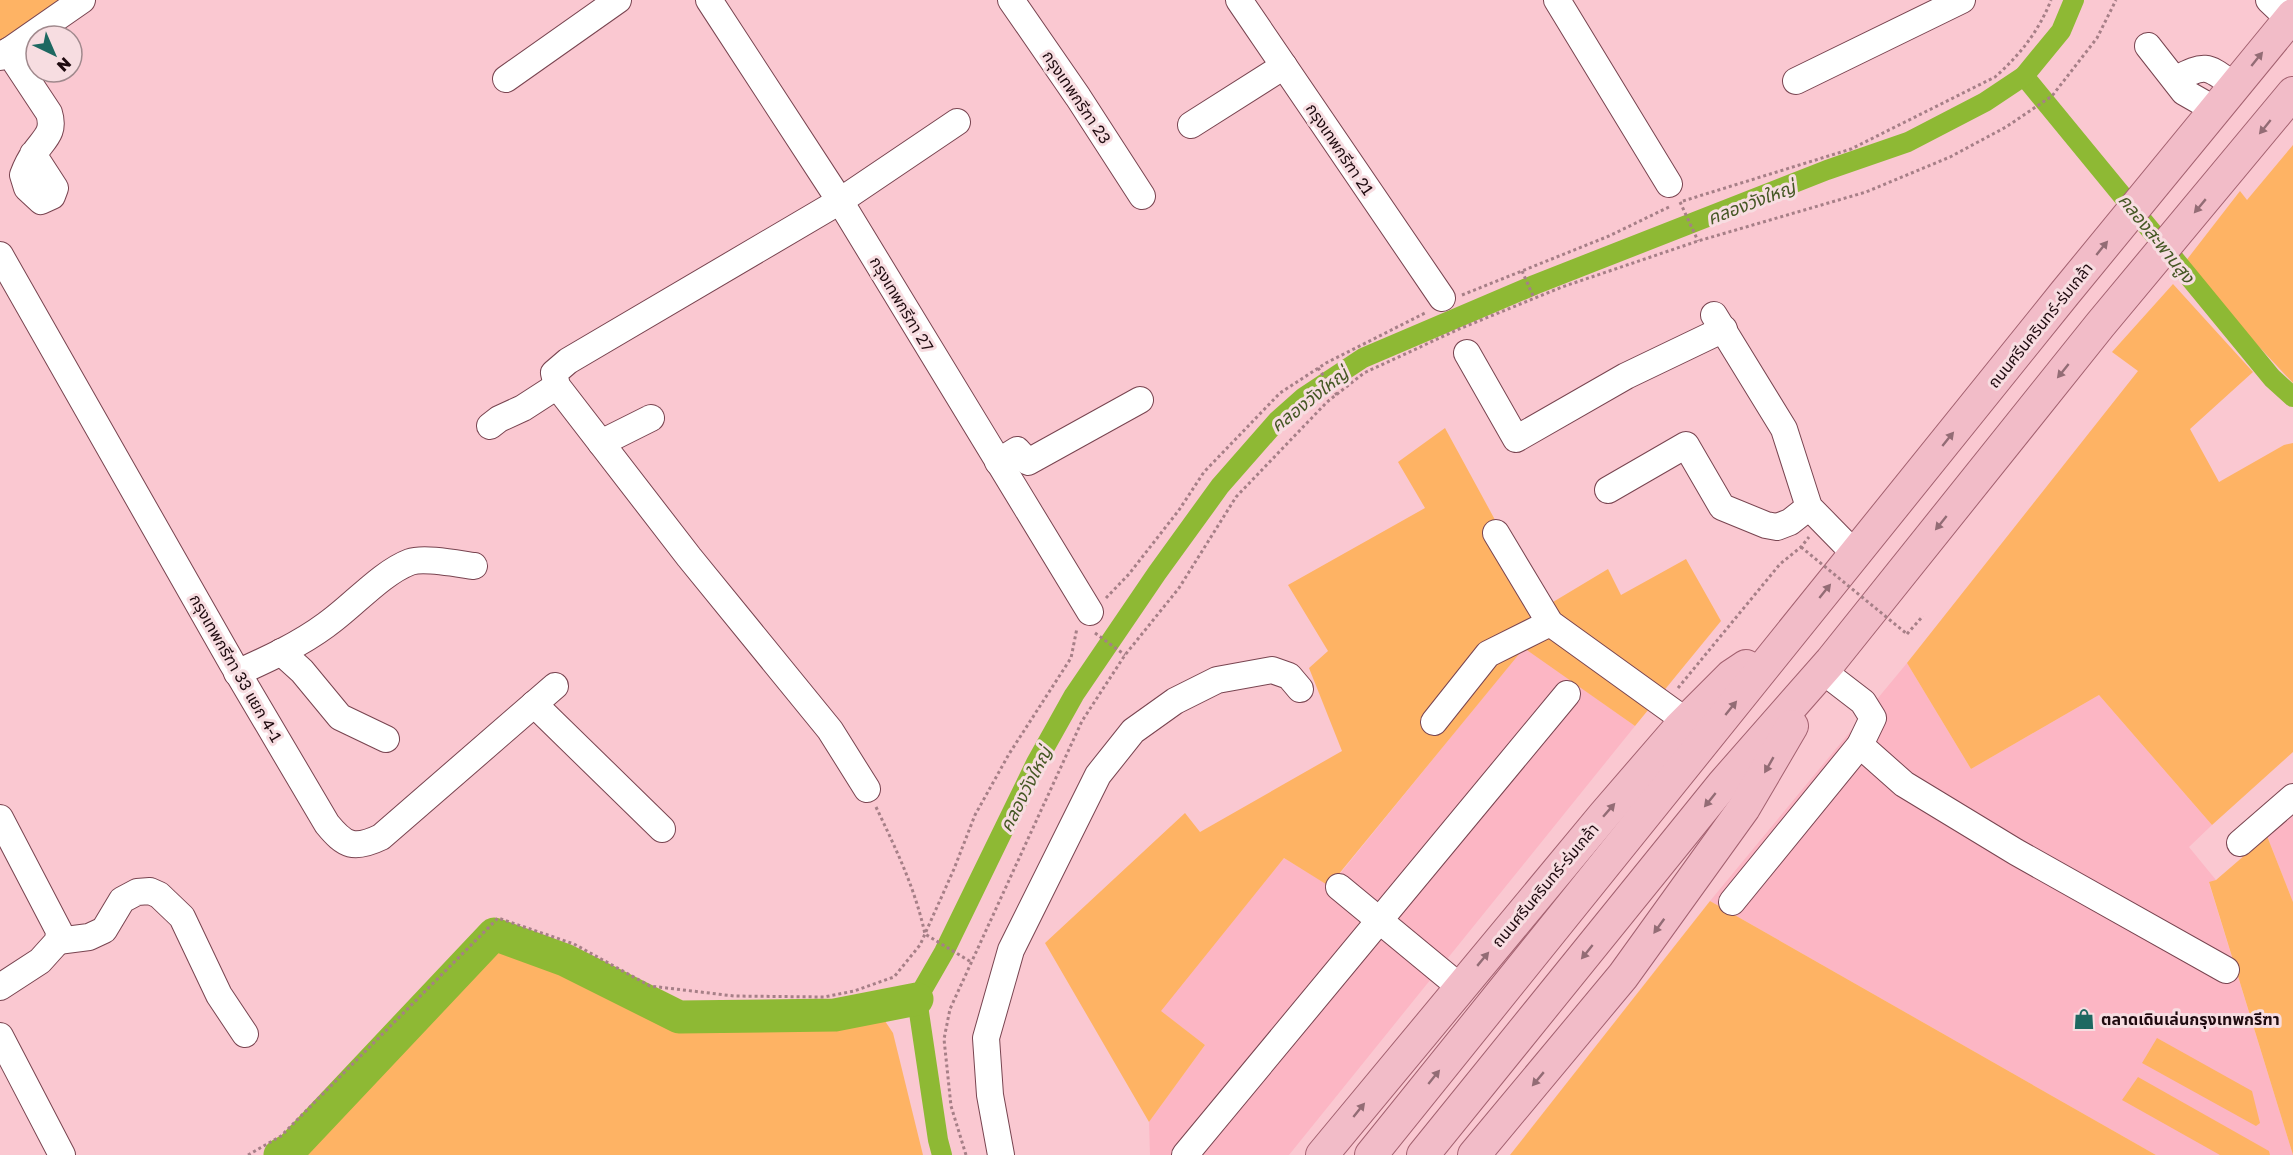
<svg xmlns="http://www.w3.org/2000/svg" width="2293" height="1155" font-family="'Golos Text','Noto Sans Thai',sans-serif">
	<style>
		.built { fill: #fcb6c4 }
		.green { fill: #feb364 }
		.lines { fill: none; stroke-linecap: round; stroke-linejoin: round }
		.canal { stroke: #8eb934; stroke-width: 20 }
		.river { stroke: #8eb934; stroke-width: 33 }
		.minor-casing { stroke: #784450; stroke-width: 28 }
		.major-casing { stroke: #a36170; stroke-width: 34 }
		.path { stroke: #a67f87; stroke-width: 3; stroke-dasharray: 3 3; stroke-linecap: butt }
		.minor { stroke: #fff; stroke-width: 26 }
		.major { stroke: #f2bcc8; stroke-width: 32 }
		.path-bridge { stroke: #a67f87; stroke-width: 3; stroke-dasharray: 3 3; stroke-linecap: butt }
		.oneway { fill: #936c75 }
		.labels { text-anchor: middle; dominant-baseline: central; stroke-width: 6; stroke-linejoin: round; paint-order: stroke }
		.street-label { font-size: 16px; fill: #1e0a0f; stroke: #f7dde1 }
		.poi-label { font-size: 16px; font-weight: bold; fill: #1e0a0f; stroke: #f7dde1; text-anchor: start }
		.water-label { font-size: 18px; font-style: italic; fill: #455724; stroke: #f7dde1 }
	</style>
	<rect width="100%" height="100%" fill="#fac8d1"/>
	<!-- built -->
	<g class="built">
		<polygon points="1524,647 1635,726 1289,1155 1150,1155 1149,1122 1205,1045 1160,1011 1284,858 1330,886"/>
		<polygon points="1907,663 1971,769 2099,695 2212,825 2189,847 2216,880 2209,883 2293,1155 2156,1155 1710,901"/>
		<polygon points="2293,813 2293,902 2267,836"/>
	</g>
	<!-- green -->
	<g class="green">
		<polygon points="0,0 63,0 0,43"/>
		<polygon points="2293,145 2293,383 2249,336 2185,262 2240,191 2247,200"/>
		<polygon points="2173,284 2253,372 2190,429 2219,482 2284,445 2293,443 2293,752 2212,825 2099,695 1971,769 1907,663 2138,371 2112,352"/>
		<polygon points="1445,428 1543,608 1608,569 1621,595 1686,559 1721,621 1635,726 1524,648 1329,886 1284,858 1161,1011 1205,1045 1149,1122 1045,943 1185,813 1200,832 1342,751 1309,668 1328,651 1288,585 1425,508 1398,462"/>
		<polygon points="2267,836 2293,902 2293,1155 2209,882 2216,880"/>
		<polygon points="1710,901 2156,1155 1510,1155"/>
		<polygon points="500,944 638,1010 685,1029 801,1031 885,1021 893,1033 923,1155 294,1155 317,1142 486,952"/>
		<polygon points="2157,1038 2252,1091 2260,1123 2256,1126 2142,1063"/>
		<polygon points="2138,1077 2269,1151 2270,1155 2220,1155 2122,1100"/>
	</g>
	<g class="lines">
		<!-- canal -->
		<g class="canal">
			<polyline points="2024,76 2272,378 2293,397"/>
			<polyline points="942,1155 938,1140 917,999 944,952 1036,763 1074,695 1157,573 1220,486 1277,421 1304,397 1363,358 1534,285 1827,170 1908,142 1985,102 2024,76 2061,31 2074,0"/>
		</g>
		<!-- river -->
		<polyline class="river" points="280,1155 292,1148 494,934 565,960 679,1017 835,1015 917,999"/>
		<defs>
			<g id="minor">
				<polyline points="709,0 840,201 1090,612"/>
				<polyline points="1011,0 1078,97 1142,196"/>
				<polyline points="1239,0 1442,298"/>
				<polyline points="1557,0 1669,184"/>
				<polyline points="2269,0 2289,19"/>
				<polyline points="2148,46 2184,92 2205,104 2214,112"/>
				<path d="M8,51L49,113C55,132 45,138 35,152C30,159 26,167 23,175L27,188L41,201L52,196L55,188L33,154"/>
				<polyline points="0,57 82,0"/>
				<polyline points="506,79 618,0"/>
				<path d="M2176,79C2207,63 2207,66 2235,86"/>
				<polyline points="1796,81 1962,0"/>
				<polyline points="1191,125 1284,66"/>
				<path d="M0,255L232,663L327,824C345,846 354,850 381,837L555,686"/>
				<polyline points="1714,315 1784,429 1809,507 1855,554"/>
				<polyline points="1467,353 1516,439 1626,376 1724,329"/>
				<polyline points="490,426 499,419 523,408 557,386"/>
				<polyline points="601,443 651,418"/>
				<polyline points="998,462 1017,450 1028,462 1140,400"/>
				<polyline points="1608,490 1686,445 1722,507 1766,525 1777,527 1790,522 1809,507"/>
				<polyline points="1496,533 1550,623 1686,721"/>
				<polyline points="281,652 302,671 340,717 386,739"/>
				<path d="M237,673C268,659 299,645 326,625C352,607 381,573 410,562C424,557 459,564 474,566"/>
				<polyline points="534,704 662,829"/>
				<polyline points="1434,722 1488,654 1550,623"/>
				<polyline points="1860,745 1904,784 2016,852 2226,970"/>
				<polyline points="867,789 830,730 689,557 557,386 554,373 568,361 840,201 957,122"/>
				<polyline points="0,818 59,931 58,941 40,961 0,987"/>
				<polyline points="2240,843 2293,797"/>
				<polyline points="1339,887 1460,987"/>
				<polyline points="1732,902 1860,745 1873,718 1863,702 1824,672"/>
				<polyline points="58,941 89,937 104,930 122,900 137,892 150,891 159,895 182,917 219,995 245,1034"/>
				<polyline points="0,1036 62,1155"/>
				<polyline points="1001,1155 990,1095 986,1038 1011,950 1098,775 1133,731 1175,701 1217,680 1272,670 1289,676 1300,689"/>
				<polyline points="1185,1155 1567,694"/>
			</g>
			<g id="major">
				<polyline points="1322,1155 1604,815 1680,727 1731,676 1746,666"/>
				<polyline points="1371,1155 2065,293 2293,15"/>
				<polyline points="1423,1155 1723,784 1831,661 2100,325 2293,93"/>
				<polyline points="1474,1155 1623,976 1744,808 1792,726"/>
			</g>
		</defs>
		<!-- minor casing -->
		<use href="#minor" class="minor-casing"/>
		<!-- major casing -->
		<use href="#major" class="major-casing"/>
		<!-- path -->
		<g class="path">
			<path d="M1683,201L1851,149L1995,77C2019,56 2039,31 2051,0"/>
			<polyline points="1680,202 1698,241"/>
			<polyline points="1522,271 1534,298"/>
			<polyline points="1462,295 1609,236 1671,206"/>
			<polyline points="1318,368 1337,395"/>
			<polyline points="1106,598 1129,574 1179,510 1204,472 1280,393 1326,363 1427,312"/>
			<polyline points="1095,633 1125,655"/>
			<polyline points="1907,634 1923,616"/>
			<polyline points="1678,688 1780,564 1801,547 1809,537"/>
			<path d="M876,807C896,849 915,888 925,934L971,962"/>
			<polyline points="248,1155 281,1136 498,918 574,944 650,986 734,996 824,997 854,991 894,977 920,945 954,869 975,815 1009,754 1071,658 1077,628"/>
			<polyline points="966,1155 951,1106 944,1039 950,1009 1082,721 1125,655 1179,588 1236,497 1327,402 1364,373 1459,329 1562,287 1698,241 1866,192 1950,157 2006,127 2052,96 2097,38 2116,0"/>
		</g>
		<!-- minor -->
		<use href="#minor" class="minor"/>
		<!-- major -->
		<use href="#major" class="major"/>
		<!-- path-bridge -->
		<polyline class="path-bridge" points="1801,547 1907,634"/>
	</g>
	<!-- one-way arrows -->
	<defs><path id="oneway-solid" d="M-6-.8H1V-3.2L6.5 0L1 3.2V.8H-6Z" transform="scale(1.5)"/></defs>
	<g class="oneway">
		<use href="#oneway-solid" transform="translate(2257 59) rotate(-51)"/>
		<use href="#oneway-solid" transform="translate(2265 127) rotate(129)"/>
		<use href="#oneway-solid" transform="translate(2200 206) rotate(130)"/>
		<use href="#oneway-solid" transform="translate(2102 248) rotate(-51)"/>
		<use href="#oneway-solid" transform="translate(2063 371) rotate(129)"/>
		<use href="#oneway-solid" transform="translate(1948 439) rotate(-51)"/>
		<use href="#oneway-solid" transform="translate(1941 523) rotate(129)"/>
		<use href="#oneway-solid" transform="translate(1825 591) rotate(-51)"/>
		<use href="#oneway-solid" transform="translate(1731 708) rotate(-51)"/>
		<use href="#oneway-solid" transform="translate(1769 765) rotate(120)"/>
		<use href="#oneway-solid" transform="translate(1710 800) rotate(129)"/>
		<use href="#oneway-solid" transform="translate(1609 810) rotate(-49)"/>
		<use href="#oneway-solid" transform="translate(1659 926) rotate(126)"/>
		<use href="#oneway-solid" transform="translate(1587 952) rotate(129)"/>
		<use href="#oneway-solid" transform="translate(1483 959) rotate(-50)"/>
		<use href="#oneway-solid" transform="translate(1434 1077) rotate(-51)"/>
		<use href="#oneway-solid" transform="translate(1538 1079) rotate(130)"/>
		<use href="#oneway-solid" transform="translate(1359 1110) rotate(-51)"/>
	</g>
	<!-- icons -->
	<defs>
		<symbol id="shop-bare" viewBox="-9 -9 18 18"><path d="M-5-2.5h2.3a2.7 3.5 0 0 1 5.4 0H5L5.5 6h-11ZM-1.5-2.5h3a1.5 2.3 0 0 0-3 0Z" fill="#1e6861" stroke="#f7dde1" stroke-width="2.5" paint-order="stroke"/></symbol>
	</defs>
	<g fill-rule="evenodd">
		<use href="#shop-bare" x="2069" y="1004" width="30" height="30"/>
	</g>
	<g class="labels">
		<!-- street labels -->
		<g class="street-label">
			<text transform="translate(1077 97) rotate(56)">กรุงเทพกรีฑา 23</text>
			<text transform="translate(1340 149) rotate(56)">กรุงเทพกรีฑา 21</text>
			<text transform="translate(902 304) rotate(59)">กรุงเทพกรีฑา 27</text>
			<text transform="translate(2040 325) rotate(-51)">ถนนศรีนครินทร์-ร่มเกล้า</text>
			<text transform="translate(236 668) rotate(60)">กรุงเทพกรีฑา 33 แยก 4-1</text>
			<text transform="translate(1545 885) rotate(-50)">ถนนศรีนครินทร์-ร่มเกล้า</text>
		</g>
		<!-- poi labels -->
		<g class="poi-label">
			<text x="2101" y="1019">ตลาดเดินเล่นกรุงเทพกรีฑา</text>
		</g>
		<!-- water labels -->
		<g class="water-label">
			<text transform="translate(1751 202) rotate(-21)">คลองวังใหญ่</text>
			<text transform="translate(2157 238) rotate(51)">คลองสะพานสูง</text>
			<text transform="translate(1309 399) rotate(-38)">คลองวังใหญ่</text>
			<text transform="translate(1025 789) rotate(-63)">คลองวังใหญ่</text>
		</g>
	</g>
	<!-- north arrow -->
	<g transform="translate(54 54) rotate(136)"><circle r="28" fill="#f7dde1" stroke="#a0898d" stroke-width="1.5"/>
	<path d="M0-4.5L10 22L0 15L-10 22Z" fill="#1e6861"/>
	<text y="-9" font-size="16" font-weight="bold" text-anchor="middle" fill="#1e0a0f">N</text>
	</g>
</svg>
